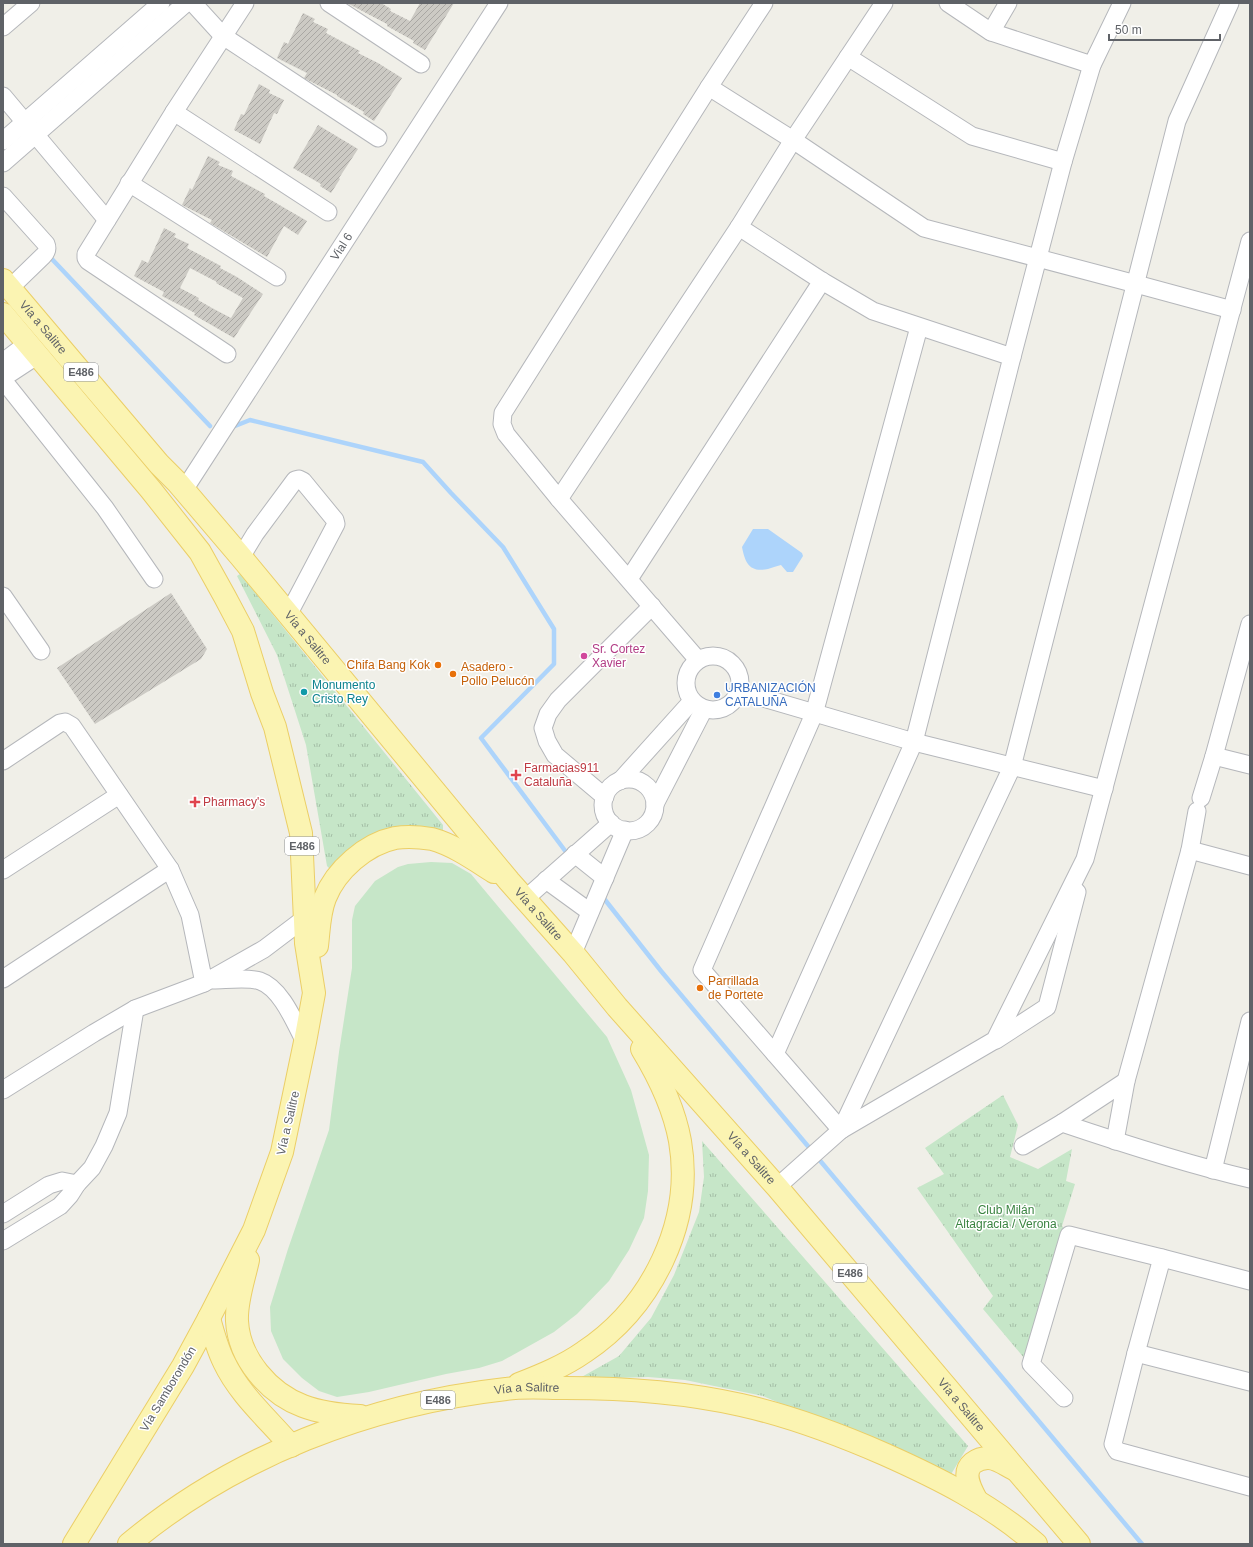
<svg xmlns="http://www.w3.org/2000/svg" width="1253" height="1547" font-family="Arial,sans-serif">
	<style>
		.grass { fill: #c6e6c8 }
		.park { fill: url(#park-tufts) }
		.water { fill: #add4fb }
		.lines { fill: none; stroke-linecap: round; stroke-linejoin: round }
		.stream { stroke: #add4fb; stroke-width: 4.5 }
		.building { fill: url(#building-hatch); fill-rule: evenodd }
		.minor-casing { stroke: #b5b7bb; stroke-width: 19 }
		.primary-casing { stroke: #ebce66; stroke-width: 24 }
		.minor { stroke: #fff; stroke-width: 17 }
		.primary { stroke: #fbf4b2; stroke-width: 22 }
		.hotel-dot { fill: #d1479c; stroke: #fff; stroke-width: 1.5 }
		.food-dot { fill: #e8710a; stroke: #fff; stroke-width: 1.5 }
		.culture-dot { fill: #0f9aa8; stroke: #fff; stroke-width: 1.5 }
		.shop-dot { fill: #3f7fe0; stroke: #fff; stroke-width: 1.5 }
		.health-dot { fill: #e0444e; stroke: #fff; stroke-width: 1.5 }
		.labels { text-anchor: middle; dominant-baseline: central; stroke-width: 3; stroke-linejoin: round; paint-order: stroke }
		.shield { fill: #fff; stroke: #8f9195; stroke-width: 1 }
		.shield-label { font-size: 11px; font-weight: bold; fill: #5f6267 }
		.street-label { font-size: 12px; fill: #5f6267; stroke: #fff }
		.hotel-label { font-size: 12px; fill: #b23c85; stroke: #fff; text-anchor: start }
		.food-label { font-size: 12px; fill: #c56008; stroke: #fff; text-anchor: start }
		.culture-label { font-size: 12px; fill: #0d838f; stroke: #fff; text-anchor: start }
		.shop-label { font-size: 12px; fill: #366cbe; stroke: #fff; text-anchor: start }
		.health-label { font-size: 12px; fill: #be3a42; stroke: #fff; text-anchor: start }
		.park-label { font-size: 12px; fill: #3a8441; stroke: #fff }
	</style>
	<defs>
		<pattern id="park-tufts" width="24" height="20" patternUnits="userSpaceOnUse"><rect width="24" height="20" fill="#c6e6c8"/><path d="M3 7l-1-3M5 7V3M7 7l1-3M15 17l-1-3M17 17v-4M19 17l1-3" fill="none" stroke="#a4bea6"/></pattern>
		<pattern id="building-hatch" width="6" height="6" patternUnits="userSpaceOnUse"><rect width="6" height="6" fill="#cccac4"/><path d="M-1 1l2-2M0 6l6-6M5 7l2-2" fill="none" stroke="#a9a7a3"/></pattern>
	</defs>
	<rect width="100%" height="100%" fill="#f0efe8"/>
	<!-- grass -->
	<polygon class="grass" points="431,862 452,863 471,874 607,1037 631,1090 649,1155 648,1191 644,1218 629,1250 609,1281 577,1314 554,1332 502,1361 479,1368 446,1374 369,1392 337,1397 319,1391 302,1378 283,1359 271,1331 270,1307 288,1249 329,1130 339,1052 352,968 352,920 355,906 375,881 398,867 408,864"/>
	<!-- park -->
	<g class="park">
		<polygon points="240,574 443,825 443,830 408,828 332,871 327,866 306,745 277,655 237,576"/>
		<polygon points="1003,1095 1018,1125 1010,1157 1038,1169 1072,1149 1066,1181 1075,1184 1062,1226 1066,1231 1025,1359 983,1309 993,1296 917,1188 944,1174 925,1148"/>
		<polygon points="702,1141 968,1446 950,1476 763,1396 685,1380 648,1377 578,1379 619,1356 651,1318 674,1275 699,1212 704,1177"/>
	</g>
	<!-- water -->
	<path class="water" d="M753,529H768L802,553L803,556L793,572H787L781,565C776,566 772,568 768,569C749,573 745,562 742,547Z"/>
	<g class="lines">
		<!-- stream -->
		<g class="stream">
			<polyline points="50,257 210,426"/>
			<polyline points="230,428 250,420 423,462 451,493 503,547 554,629 554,664 481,738 569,856"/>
			<polyline points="602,896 661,971 812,1151"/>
			<polyline points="817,1157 1142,1544"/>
		</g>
	</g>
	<!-- building -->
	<g class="building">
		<polygon points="347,3 381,3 391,9 390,11 410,21 420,3 454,3 425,50 413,43 414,41 387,26 387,24"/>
		<polygon points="303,13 315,19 313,22 328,29 326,33 360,51 358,53 378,63 402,78 374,121 363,114 364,112 337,96 337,95 304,78 307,73 277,58 284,42 288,44"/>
		<polygon points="259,84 270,90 269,93 284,100 277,114 274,113 260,144 234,130 241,114 244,115"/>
		<polygon points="318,125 358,149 339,178 340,179 331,193 320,186 321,184 293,168"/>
		<polygon points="208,156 220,162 218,165 233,171 231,176 265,194 264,196 307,221 298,235 284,226 267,257 210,223 212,220 182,205 190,188 192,190"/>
		<path d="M164,228L176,234L174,237L189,244L187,248L221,266L220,268L237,277L263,294L234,338L194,315L195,313L162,296L164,292L134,276L142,260L148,263ZM190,268L217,282L216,283L243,298L231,318L212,308L198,300L199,298L180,288Z"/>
		<polygon points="171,593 207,649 201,659 95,724 57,668"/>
	</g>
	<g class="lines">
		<defs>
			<g id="minor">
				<polyline points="193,3 223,36 378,138"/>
				<polyline points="329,3 421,64"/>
				<polyline points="948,3 991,32 1008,3"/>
				<polyline points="3,27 31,3"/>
				<polyline points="991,32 1092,65"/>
				<polyline points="848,57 972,136 1063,162"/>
				<polyline points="709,87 793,140 924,228 1136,284 1232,310"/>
				<polyline points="3,96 107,220"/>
				<polyline points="174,112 328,212"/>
				<polyline points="3,141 161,3"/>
				<polyline points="3,163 186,3"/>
				<polyline points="129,183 277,277"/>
				<path d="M3,196L46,244C48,249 47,252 43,256L10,288"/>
				<polyline points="739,227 822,281 873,311 1012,357 914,742 775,1054 841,1130"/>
				<polyline points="227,354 88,261 86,258 86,254 174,112 245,3"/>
				<polyline points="1012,357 1063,162 1092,65 1122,3"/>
				<polyline points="3,362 28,343"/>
				<polyline points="3,378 38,355"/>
				<polyline points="3,380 105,508 154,579"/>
				<path id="s1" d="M184,490L499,3"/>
				<polyline points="559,499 739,227 793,140 884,3"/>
				<polyline points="241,557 255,534 295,480 299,479 303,481 335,520 336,524 288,615"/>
				<polyline points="629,579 822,281"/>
				<polyline points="3,596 41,651"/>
				<circle cx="713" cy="683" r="27"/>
				<polyline points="698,660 559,499 506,434 502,424 503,413 709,87 764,3"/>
				<polyline points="739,691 914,742 1104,789"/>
				<polyline points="1214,756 1250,765"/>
				<polyline points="3,761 60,723 65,722 72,726 170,869 190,915 204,983 264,949 305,918"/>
				<circle cx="629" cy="805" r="26"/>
				<polyline points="620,781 692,701"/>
				<polyline points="605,797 555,755 547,741 543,728 548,714 558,700 652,606"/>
				<polyline points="1201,798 1214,756 1250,624"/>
				<polyline points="655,804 704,709"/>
				<polyline points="1190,850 1250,866"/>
				<polyline points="575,854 605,878"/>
				<polyline points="3,870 119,795"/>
				<polyline points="546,880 590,912"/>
				<polyline points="525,899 611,823"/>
				<polyline points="573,953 625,830"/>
				<polyline points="3,979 170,869"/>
				<path d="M213,980C225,980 249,977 260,981C281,988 295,1023 305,1042"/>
				<polyline points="996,1040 1047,1007 1077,892"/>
				<polyline points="775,1054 702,970 814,714 919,327"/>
				<polyline points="1126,1081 1190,850 1197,811"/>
				<polyline points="3,1090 94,1033 135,1009 204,983"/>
				<polyline points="1062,1123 1126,1081 1115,1141"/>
				<polyline points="841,1130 1012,767 1177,121 1230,3"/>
				<path d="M1023,1146L1062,1123C1124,1144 1186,1164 1250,1179"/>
				<polyline points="1213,1170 1250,1021"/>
				<polyline points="777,1187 841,1130 995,1040 1085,859 1250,241"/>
				<polyline points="3,1214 49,1185 62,1181 77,1184"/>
				<polyline points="3,1241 60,1206 70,1195 77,1184 92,1168 104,1146 118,1113 135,1009"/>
				<polyline points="1162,1258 1250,1281"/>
				<polyline points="1136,1353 1250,1382"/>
				<polyline points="1064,1398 1031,1364 1069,1235 1162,1258 1136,1353 1113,1444 1117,1451 1250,1487"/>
			</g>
			<g id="primary">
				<path id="s2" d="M3,280L159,464L178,483L241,557L509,881L573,953L617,1007L777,1187L1079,1544"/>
				<polyline points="3,314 151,490 200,552 225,597 243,631 262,693 275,727 301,833 306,943 314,993 305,1042 282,1152 254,1230 209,1318 183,1366 74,1544"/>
				<path d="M317,946C319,929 319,913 325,898C336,870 366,844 395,838C407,836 420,837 432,839C454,845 475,860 494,872"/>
				<path d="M248,1260C244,1279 236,1301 237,1321C239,1359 269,1393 303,1406C321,1413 341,1415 360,1416"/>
				<path d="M209,1318C213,1333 217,1348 224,1362C239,1394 268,1419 291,1446"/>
				<path d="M519,1384C542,1375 564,1366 584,1352C652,1307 694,1222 680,1141C674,1108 659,1077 642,1049"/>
				<path d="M977,1501C971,1490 961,1473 973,1463C977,1460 982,1458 988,1458C997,1458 1006,1465 1014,1469"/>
				<path id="s3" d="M129,1544C234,1456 370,1404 506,1389C525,1386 545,1388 565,1388C623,1388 683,1392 741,1405C790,1416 838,1434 884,1454C938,1478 992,1505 1036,1544"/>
			</g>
		</defs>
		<!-- minor casing -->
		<use href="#minor" class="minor-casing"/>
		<!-- primary casing -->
		<use href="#primary" class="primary-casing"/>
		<!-- minor -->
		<use href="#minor" class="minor"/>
		<!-- primary -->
		<use href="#primary" class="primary"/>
	</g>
	<!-- markers -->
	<circle class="hotel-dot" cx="584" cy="656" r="4"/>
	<g class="food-dot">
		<circle cx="438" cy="665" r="4"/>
		<circle cx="453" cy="674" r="4"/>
		<circle cx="700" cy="988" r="4"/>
	</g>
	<circle class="culture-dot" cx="304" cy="692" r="4"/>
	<circle class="shop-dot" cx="717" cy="695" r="4"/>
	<g class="health-dot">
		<path d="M514 769h4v4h4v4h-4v4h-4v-4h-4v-4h4z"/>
		<path d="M193 796h4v4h4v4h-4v4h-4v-4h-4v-4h4z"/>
	</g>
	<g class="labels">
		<!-- shield labels -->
		<g class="shield">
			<rect x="64" y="363" width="34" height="18" rx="3"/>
			<rect x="285" y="837" width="34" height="18" rx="3"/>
			<rect x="833" y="1264" width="34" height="18" rx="3"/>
			<rect x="421" y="1391" width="34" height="18" rx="3"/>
		</g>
		<g class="shield-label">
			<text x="81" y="372">E486</text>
			<text x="302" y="846">E486</text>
			<text x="850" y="1273">E486</text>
			<text x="438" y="1400">E486</text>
		</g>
		<!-- street labels -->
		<g class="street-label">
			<text stroke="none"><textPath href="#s1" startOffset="290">Vial 6</textPath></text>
			<text stroke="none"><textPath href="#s2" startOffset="62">Vía a Salitre</textPath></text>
			<text stroke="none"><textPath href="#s2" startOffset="470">Vía a Salitre</textPath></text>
			<text stroke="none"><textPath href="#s2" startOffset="830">Vía a Salitre</textPath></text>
			<text transform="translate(288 1123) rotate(-77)">Vía a Salitre</text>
			<text stroke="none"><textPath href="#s2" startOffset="1154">Vía a Salitre</textPath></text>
			<text transform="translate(168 1389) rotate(-59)">Vía Samborondón</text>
			<text stroke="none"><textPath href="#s3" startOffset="434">Vía a Salitre</textPath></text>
			<text stroke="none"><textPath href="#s2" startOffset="1478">Vía a Salitre</textPath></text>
		</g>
		<!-- hotel labels -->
		<g class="hotel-label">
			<text x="592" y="649">Sr. Cortez<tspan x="592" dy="14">Xavier</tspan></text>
		</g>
		<!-- food labels -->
		<g class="food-label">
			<text x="430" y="665" text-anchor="end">Chifa Bang Kok</text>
			<text x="461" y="667">Asadero -<tspan x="461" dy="14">Pollo Pelucón</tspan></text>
			<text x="708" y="981">Parrillada<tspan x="708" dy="14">de Portete</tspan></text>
		</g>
		<!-- culture labels -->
		<g class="culture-label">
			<text x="312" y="685">Monumento<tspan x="312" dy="14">Cristo Rey</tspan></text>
		</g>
		<!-- shop labels -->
		<g class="shop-label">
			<text x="725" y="688">URBANIZACIÓN<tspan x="725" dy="14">CATALUÑA</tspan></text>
		</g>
		<!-- health labels -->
		<g class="health-label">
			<text x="524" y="768">Farmacias911<tspan x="524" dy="14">Cataluña</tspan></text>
			<text x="203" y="802">Pharmacy's</text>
		</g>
		<!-- park labels -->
		<g class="park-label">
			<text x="1006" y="1210">Club Milán<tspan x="1006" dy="14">Altagracia / Verona</tspan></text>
		</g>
	</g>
	<!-- border -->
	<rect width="1253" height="1547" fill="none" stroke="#5f6267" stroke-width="8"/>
	<!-- scale -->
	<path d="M1109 34v6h111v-6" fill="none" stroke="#5f6267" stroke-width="2"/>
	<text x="1115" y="34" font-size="12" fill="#5f6267" stroke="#ffffff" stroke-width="3" paint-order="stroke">50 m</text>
</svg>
